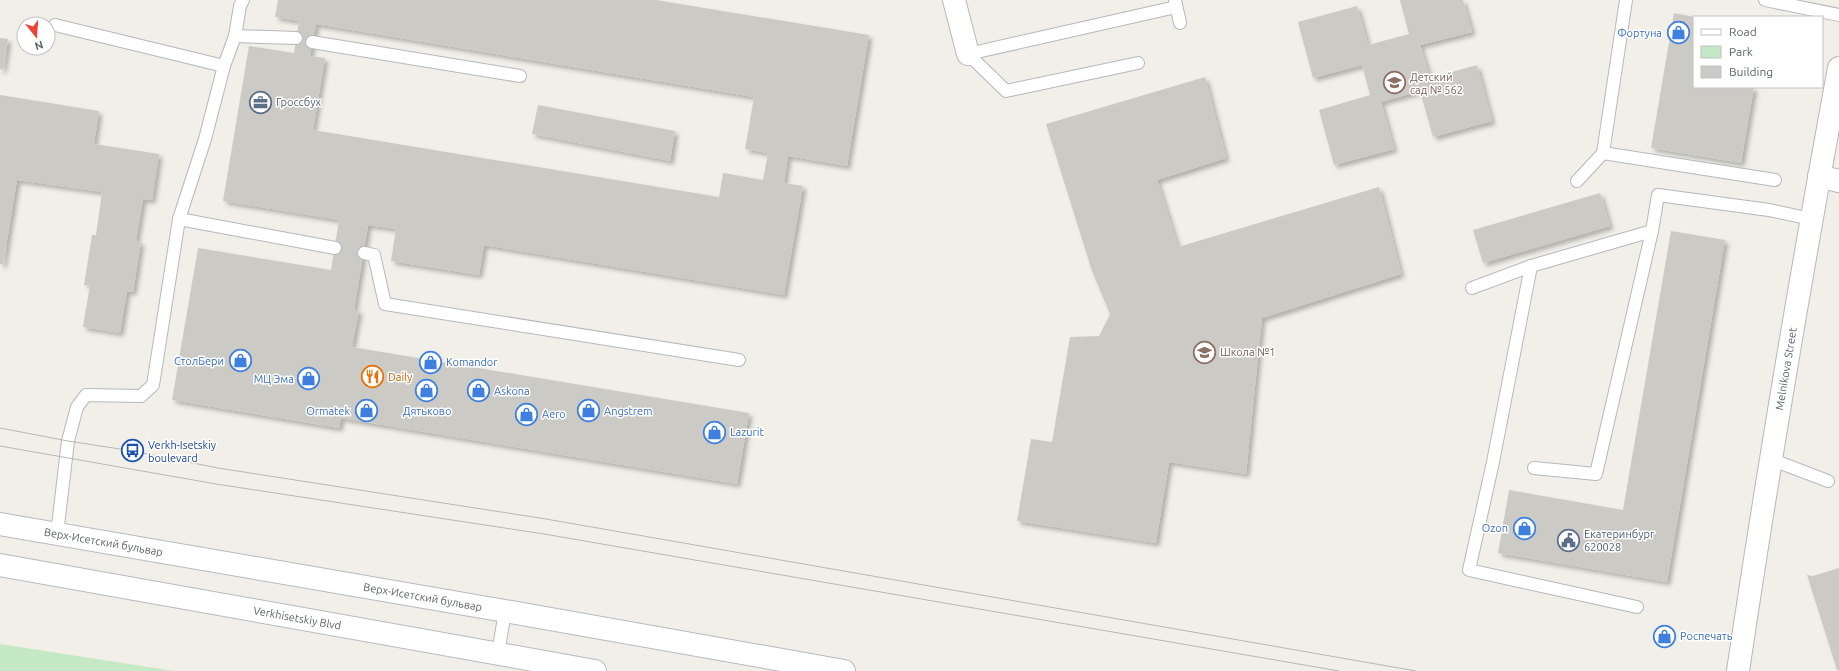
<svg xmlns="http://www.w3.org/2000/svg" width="1839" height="671" font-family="Ubuntu,sans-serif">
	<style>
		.green { fill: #c5e8c5 }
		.building { fill: #cccac5; fill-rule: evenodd; filter: url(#shadow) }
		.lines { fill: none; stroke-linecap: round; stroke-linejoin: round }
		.service-casing { stroke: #b5b8bc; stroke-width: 14 }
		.minor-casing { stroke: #b5b8bc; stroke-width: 24 }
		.tertiary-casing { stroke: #b5b8bc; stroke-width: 24 }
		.secondary-casing { stroke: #b6babf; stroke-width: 24 }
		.service { stroke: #fff; stroke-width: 12 }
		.minor { stroke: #fff; stroke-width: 22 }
		.tertiary { stroke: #fff; stroke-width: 22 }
		.secondary { stroke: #fff; stroke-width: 22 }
		.tram { stroke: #b6b7b8; stroke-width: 1 }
		.labels { text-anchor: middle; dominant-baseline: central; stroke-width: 3; stroke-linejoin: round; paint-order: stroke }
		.shop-label { font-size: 11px; fill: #366cbe; stroke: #fff; text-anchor: start }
		.education-label { font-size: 11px; fill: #785e54; stroke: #fff; text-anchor: start }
		.service-label { font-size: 11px; fill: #4e5e75; stroke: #fff; text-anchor: start }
		.street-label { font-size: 11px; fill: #5f6368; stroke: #fff }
		.food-label { font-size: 11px; fill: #c56008; stroke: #fff; text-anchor: start }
		.transit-label { font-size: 11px; fill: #164399; stroke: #fff; text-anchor: start }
	</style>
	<defs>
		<filter id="shadow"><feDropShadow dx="3.5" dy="3.5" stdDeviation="2" flood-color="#0004"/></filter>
	</defs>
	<rect width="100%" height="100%" fill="#f1efe8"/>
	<!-- green -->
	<polygon class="green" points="0,644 174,671 0,671"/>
	<!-- building -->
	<g class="building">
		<path d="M278,0H656L869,35L847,166L788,156L784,183L803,186L784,295L484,245L479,275L391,261L396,229L368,225L354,310H359L352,347L749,413L737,484L341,418L339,428L172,400L198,248L331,270L339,220L223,201L249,46L294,53L299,21L275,17ZM316,24L754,97L745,149L768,153L763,180L723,173L719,197L313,130L325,58L310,56Z"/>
		<polygon points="1400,0 1463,0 1472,32 1420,45 1430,78 1477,65 1492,121 1433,137 1420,91 1381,102 1394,149 1334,165 1319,110 1370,95 1362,65 1313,78 1298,22 1357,6 1368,45 1409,34"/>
		<polygon points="1674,13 1694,17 1694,87 1754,87 1741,163 1651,148"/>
		<polygon points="0,38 8,39 3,70 0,69"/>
		<polygon points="1205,77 1226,158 1157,180 1178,247 1379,187 1401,274 1262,318 1246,474 1169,462 1156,543 1017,521 1031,439 1052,442 1070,337 1099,336 1110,314 1092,271 1046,124"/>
		<polygon points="0,95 99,111 94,144 159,154 152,200 143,199 136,241 141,242 133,292 127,291 120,333 83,327 90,285 84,285 92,235 96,235 102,192 17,180 3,265 0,264"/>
		<polygon points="538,105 675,131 670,161 532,134"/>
		<polygon points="1600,193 1610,226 1483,263 1473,230"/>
		<polygon points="1671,231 1725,240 1667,582 1498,553 1509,490 1623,510"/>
		<polygon points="1839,568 1839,670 1837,670 1807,575 1813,576"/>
	</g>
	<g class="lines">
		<defs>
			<g id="service">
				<polyline points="1175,0 1180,23"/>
				<polyline points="1626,0 1603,153 1775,180"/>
				<polyline points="1765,0 1839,15"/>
				<polyline points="55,25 224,66"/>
				<polyline points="235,36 296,38"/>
				<polyline points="312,42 520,76"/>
				<polyline points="968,54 1176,7"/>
				<polyline points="968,54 1006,91 1138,63"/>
				<polyline points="1577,181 1603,153"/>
				<polyline points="179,219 335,248"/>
				<polyline points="364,253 374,255 385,304 739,360"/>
				<polyline points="1531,266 1493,462 1469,570 1637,607"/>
				<polyline points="1472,288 1531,266 1652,231 1658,195 1769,210 1811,219"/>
				<polyline points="1770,459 1828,481"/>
				<polyline points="1534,468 1596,474 1652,231"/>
				<polyline points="57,534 68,441 77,407 86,395 141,396 153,385 179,219 205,139 224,66 235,36 240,6 243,0"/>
				<polyline points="498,654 505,611"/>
			</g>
			<g id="minor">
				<polyline points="954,0 968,54"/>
				<polyline points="1819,176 1839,181"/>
			</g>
			<g id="tertiary">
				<path id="s1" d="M1738,671C1768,469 1802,269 1839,68"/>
			</g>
			<g id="secondary">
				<path id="s2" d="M0,524L505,611L844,671"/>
				<path id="s3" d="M0,565L595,671"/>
			</g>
		</defs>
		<!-- service casing -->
		<use href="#service" class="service-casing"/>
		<!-- minor casing -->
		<use href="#minor" class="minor-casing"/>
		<!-- tertiary casing -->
		<use href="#tertiary" class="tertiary-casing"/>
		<!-- secondary casing -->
		<use href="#secondary" class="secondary-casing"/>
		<!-- service -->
		<use href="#service" class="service"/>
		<!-- minor -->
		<use href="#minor" class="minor"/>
		<!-- tertiary -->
		<use href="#tertiary" class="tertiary"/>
		<!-- secondary -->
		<use href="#secondary" class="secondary"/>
		<!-- tram -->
		<g class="tram">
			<polyline points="0,428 68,441 133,451 218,468 546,519 1416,671"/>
			<polyline points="0,446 216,484 544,534 1339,671"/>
		</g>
	</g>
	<!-- icons -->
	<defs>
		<symbol id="shop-ring" viewBox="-11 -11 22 22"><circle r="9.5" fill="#fff" stroke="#3f7fe0" stroke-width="1.5"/><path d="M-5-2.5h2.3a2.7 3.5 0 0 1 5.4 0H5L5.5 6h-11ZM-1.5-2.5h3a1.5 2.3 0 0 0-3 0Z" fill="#3f7fe0"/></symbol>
		<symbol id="school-ring" viewBox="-11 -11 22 22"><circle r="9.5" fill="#fff" stroke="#8d6e63" stroke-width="1.5"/><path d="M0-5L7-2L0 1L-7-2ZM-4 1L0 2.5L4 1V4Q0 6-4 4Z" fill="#8d6e63"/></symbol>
		<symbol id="office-ring" viewBox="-11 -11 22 22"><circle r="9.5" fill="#fff" stroke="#5c6f8a" stroke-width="1.5"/><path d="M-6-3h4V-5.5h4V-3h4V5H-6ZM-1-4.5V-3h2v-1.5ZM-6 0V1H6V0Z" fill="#5c6f8a"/></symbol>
		<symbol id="restaurant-ring" viewBox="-11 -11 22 22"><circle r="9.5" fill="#fff" stroke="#e8710a" stroke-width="1.5"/><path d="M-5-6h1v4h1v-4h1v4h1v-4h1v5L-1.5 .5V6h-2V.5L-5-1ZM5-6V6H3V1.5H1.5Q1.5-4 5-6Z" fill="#e8710a"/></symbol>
		<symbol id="bus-ring" viewBox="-11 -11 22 22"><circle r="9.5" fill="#fff" stroke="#1a4fb4" stroke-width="1.5"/><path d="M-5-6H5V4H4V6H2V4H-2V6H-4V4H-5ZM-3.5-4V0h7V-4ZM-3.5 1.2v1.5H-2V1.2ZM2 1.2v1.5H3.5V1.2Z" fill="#1a4fb4"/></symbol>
		<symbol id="civic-ring" viewBox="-11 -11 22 22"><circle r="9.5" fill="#fff" stroke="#5c6f8a" stroke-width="1.5"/><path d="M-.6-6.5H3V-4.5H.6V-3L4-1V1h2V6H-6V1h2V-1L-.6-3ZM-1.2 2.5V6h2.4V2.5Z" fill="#5c6f8a"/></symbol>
	</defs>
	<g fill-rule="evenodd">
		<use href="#shop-ring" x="1666" y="20" width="25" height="25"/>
		<use href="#school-ring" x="1382" y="70" width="25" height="25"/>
		<use href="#office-ring" x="248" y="90" width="25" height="25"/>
		<use href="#school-ring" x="1192" y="340" width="25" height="25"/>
		<use href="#shop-ring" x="228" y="348" width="25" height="25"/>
		<use href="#shop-ring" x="418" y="350" width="25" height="25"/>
		<use href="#restaurant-ring" x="360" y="364" width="25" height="25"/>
		<use href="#shop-ring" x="296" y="366" width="25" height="25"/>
		<use href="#shop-ring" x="414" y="378" width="25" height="25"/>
		<use href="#shop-ring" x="466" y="378" width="25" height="25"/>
		<use href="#shop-ring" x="354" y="398" width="25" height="25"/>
		<use href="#shop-ring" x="576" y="398" width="25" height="25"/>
		<use href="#shop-ring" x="514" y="402" width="25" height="25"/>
		<use href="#shop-ring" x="702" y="420" width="25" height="25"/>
		<use href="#bus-ring" x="120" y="438" width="25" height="25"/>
		<use href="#shop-ring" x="1512" y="516" width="25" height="25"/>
		<use href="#civic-ring" x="1556" y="528" width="25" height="25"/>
		<use href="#shop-ring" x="1652" y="624" width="25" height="25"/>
	</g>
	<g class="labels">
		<!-- shop labels -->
		<g class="shop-label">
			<text x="1662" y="33" text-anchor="end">Фортуна</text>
			<text x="224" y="361" text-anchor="end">СтолБери</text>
			<text x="446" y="362">Komandor</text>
			<text x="294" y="379" text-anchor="end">МЦ Эма</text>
			<text x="494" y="391">Askona</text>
			<text x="350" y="411" text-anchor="end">Ormatek</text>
			<text x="427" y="411" text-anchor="middle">Дятьково</text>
			<text x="604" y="411">Angstrem</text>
			<text x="542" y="414">Aero</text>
			<text x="730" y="432">Lazurit</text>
			<text x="1508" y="528" text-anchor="end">Ozon</text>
			<text x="1680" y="636">Роспечать</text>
		</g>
		<!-- education labels -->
		<g class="education-label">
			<text x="1410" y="77">Детский<tspan x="1410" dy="13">сад № 562</tspan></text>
			<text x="1220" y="352">Школа №1</text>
		</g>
		<!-- service labels -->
		<g class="service-label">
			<text x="276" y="102">Гроссбух</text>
			<text x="1584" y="534">Екатеринбург<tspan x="1584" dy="13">620028</tspan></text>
		</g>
		<!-- street labels -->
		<g class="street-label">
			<text stroke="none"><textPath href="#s1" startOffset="306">Melnikova Street</textPath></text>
			<text stroke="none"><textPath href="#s2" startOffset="105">Верх-Исетский бульвар</textPath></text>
			<text stroke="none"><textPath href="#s2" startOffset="429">Верх-Исетский бульвар</textPath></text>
			<text stroke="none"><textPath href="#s3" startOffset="302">Verkhisetskiy Blvd</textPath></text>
		</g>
		<!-- food labels -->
		<g class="food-label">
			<text x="388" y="377">Daily</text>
		</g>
		<!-- transit labels -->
		<g class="transit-label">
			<text x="148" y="445">Verkh-Isetskiy<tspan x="148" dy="13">boulevard</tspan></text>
		</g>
	</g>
	<!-- legend -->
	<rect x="1693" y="16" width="130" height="72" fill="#ffffff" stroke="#bfc1c3"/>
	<rect x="1701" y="29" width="20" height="6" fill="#ffffff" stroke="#bfc1c3"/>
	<text x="1729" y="36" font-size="12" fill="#5f6368">Road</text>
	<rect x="1701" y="46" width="20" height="12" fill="#c5e8c5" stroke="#bfc1c3"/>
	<text x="1729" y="56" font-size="12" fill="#5f6368">Park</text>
	<rect x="1701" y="66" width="20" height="12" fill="#cccac5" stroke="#bfc1c3"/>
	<text x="1729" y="76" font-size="12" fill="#5f6368">Building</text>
	<!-- north arrow -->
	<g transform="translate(36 36) rotate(163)"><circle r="19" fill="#ffffff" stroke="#bfc1c3"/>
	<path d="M0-3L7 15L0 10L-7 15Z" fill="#ea4335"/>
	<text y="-6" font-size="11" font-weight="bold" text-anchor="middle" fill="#5f6368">N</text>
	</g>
</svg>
